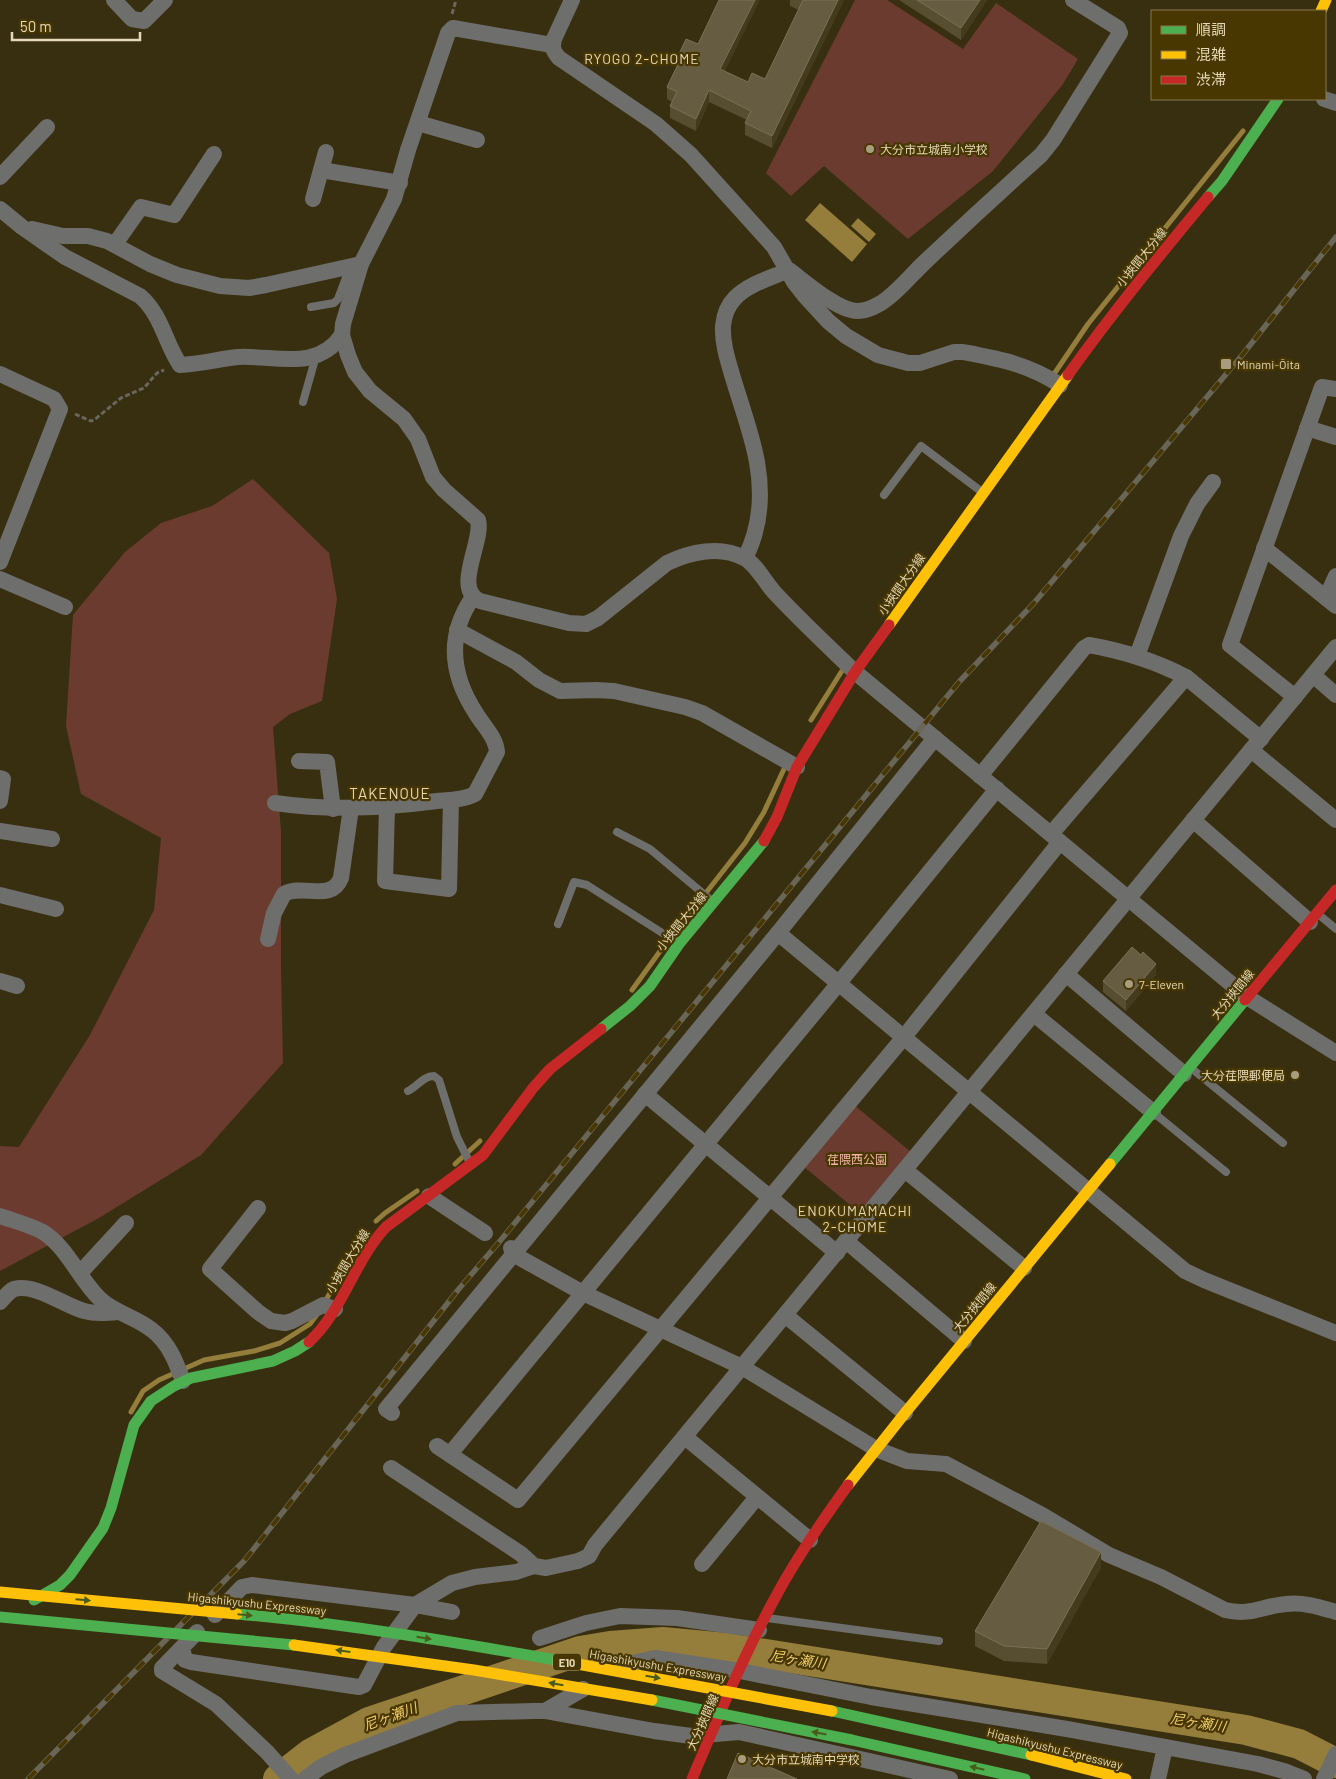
<svg xmlns="http://www.w3.org/2000/svg" width="1336" height="1779" font-family="Barlow,'Noto Sans JP',sans-serif">
	<style>
		.green { fill: #6c3b2f }
		.water { fill: #957d3b }
		.lines { fill: none; stroke-linecap: round; stroke-linejoin: round }
		.stream { stroke: #957d3b; stroke-width: 5 }
		.river { stroke: #957d3b; stroke-width: 30 }
		.path { stroke: #69665d; stroke-width: 3; stroke-dasharray: 5 2.5; stroke-linecap: butt }
		.lane { stroke: #6e6e6c; stroke-width: 8 }
		.street { stroke: #6e6e6c; stroke-width: 16 }
		.fast { stroke: #4caf50; stroke-width: 11 }
		.slow { stroke: #ffc107; stroke-width: 11 }
		.jam { stroke: #c62828; stroke-width: 11 }
		.rail-casing { stroke: #696557; stroke-width: 5.5 }
		.rail { stroke: #483701; stroke-width: 4; stroke-dasharray: 11; stroke-linecap: butt }
		.fast-bridge { stroke: #4caf50; stroke-width: 11 }
		.slow-bridge { stroke: #ffc107; stroke-width: 11 }
		.wall { fill: #574e32 }
		.shaded-wall { fill: #443b1f }
		.building { fill: #665c41; stroke: #7a7054 }
		.oneway { fill: #495b19 }
		.poi-dot { fill: #a89e7f; stroke: #483701; stroke-width: 2 }
		.labels { text-anchor: middle; dominant-baseline: central; stroke-width: 4.5; stroke-linejoin: round; paint-order: stroke }
		.shield { fill: #483701; stroke: #b6a882; stroke-width: 1 }
		.shield-label { font-size: 11px; font-weight: bold; fill: #e5d9ba }
		.poi-label { font-size: 12px; fill: #e5d9ba; stroke: #483701; text-anchor: start }
		.street-label { font-size: 12px; fill: #e5d9ba; stroke: #483701 }
		.park-label { font-size: 12px; fill: #f2b4a9; stroke: #483701 }
		.neighbourhood-label { font-size: 14px; letter-spacing: 1px; fill: #e5d9ba; stroke: #483701 }
		.water-label { font-size: 14px; font-style: italic; fill: #f0cd6a; stroke: #483701 }
		.quarter-label { font-size: 15px; letter-spacing: 1px; fill: #e5d9ba; stroke: #483701 }
	</style>
	<rect width="100%" height="100%" fill="#382f11"/>
	<!-- green -->
	<g class="green">
		<polygon points="855,0 887,0 963,49 996,3 1078,59 1063,84 993,171 908,239 824,166 791,196 766,173"/>
		<polygon points="253,479 329,553 337,599 322,701 290,714 273,727 281,832 281,969 283,1063 201,1155 99,1218 0,1271 0,1146 19,1147 90,1035 154,910 161,838 81,794 66,726 73,615 125,552 161,523 212,506"/>
		<polygon points="854,1105 911,1152 861,1214 803,1166"/>
	</g>
	<!-- water -->
	<g class="water">
		<polygon points="820,203 867,244 852,262 805,220"/>
		<polygon points="858,218 876,234 869,242 851,226"/>
	</g>
	<g class="lines">
		<!-- stream -->
		<g class="stream">
			<polyline points="1052,377 1088,324 1243,131"/>
			<polyline points="811,720 845,666"/>
			<polyline points="680,926 745,843 764,812 784,769"/>
			<polyline points="632,990 671,936"/>
			<polyline points="455,1164 480,1141"/>
			<polyline points="376,1221 385,1213 417,1191"/>
			<polyline points="324,1303 339,1278"/>
			<polyline points="131,1412 143,1391 159,1380 204,1360 254,1351 280,1343 310,1324 318,1313"/>
		</g>
		<!-- river -->
		<polyline class="river" points="278,1779 310,1754 369,1722 580,1651 610,1646 663,1642 727,1648 1246,1730 1299,1744 1336,1763"/>
		<!-- path -->
		<g class="path">
			<polyline points="452,14 456,0"/>
			<polyline points="75,414 91,421 94,420 121,398 144,388 157,373 164,370"/>
		</g>
		<!-- lane -->
		<g class="lane">
			<polyline points="311,307 334,303 338,299 350,267"/>
			<polyline points="303,402 316,356"/>
			<polyline points="884,495 921,446 982,492"/>
			<polyline points="617,832 650,849 712,901"/>
			<polyline points="1318,914 1336,929"/>
			<polyline points="558,924 574,882 587,885 678,943"/>
			<polyline points="1191,1068 1283,1143"/>
			<path d="M408,1091C418,1086 423,1076 434,1076L439,1080L457,1137L470,1163"/>
			<polyline points="1154,1113 1226,1172"/>
			<polyline points="767,1618 939,1641"/>
		</g>
		<!-- street -->
		<g class="street">
			<polyline points="114,0 132,19 144,21 165,0"/>
			<path d="M572,0L554,39C552,48 553,51 559,58L656,124L691,155L774,247L794,282L805,296L828,321L846,336L878,355L908,363H920L954,352H963C1000,359 1028,364 1060,385"/>
			<path d="M552,45L453,28L448,33L408,150L394,199L361,264L343,324L342,335L348,355L355,372L370,391L404,419L418,439L433,477L444,490L478,520C484,541 452,589 480,601L569,623L586,624L598,618L667,563C690,552 720,545 744,558C755,563 765,582 774,592C800,620 828,646 855,672L1247,997L1336,1053"/>
			<polyline points="1324,99 1336,103"/>
			<polyline points="418,123 477,140"/>
			<polyline points="321,170 400,183"/>
			<polyline points="0,177 47,127"/>
			<polyline points="313,199 326,152"/>
			<path d="M0,209L22,227L65,257L140,296C162,315 165,343 180,365C200,364 219,359 238,357C276,355 316,372 342,335"/>
			<polyline points="32,229 63,236 88,236 107,241 150,264 177,275 220,286 249,288 266,285 361,264"/>
			<polyline points="115,244 141,207 174,215 214,154"/>
			<polyline points="0,374 54,399 60,409 0,562"/>
			<polyline points="1307,428 1336,437"/>
			<polyline points="1264,548 1336,606"/>
			<path d="M745,558C761,527 763,496 757,462C752,434 741,405 733,378C728,361 722,343 723,326C724,316 728,305 735,298C748,284 771,278 789,270C804,281 838,311 857,311C867,311 880,305 888,298C902,287 913,273 926,261C964,225 1002,190 1041,155L1053,140L1120,33L1118,28L1073,0"/>
			<polyline points="0,579 65,607"/>
			<polyline points="1326,598 1336,576"/>
			<polyline points="457,630 516,662 539,680 560,691 596,690 614,691 685,707 702,713 797,767"/>
			<polyline points="1137,656 1181,536 1197,504 1213,482"/>
			<polyline points="1313,675 1336,695"/>
			<polyline points="1295,697 1230,645 1322,387 1336,389"/>
			<polyline points="1251,750 1336,820"/>
			<polyline points="299,761 327,762 333,809"/>
			<path d="M980,776L1084,648L1089,645C1123,651 1155,661 1186,677L1261,739"/>
			<polyline points="0,778 3,779 0,801"/>
			<path d="M275,803C330,811 382,808 437,801C449,800 464,800 475,794L497,752C496,738 484,726 477,715C451,676 446,636 473,597"/>
			<polyline points="387,807 385,881 449,889 451,800"/>
			<polyline points="1193,820 1310,922"/>
			<polyline points="0,831 52,839"/>
			<polyline points="1051,834 1186,677"/>
			<polyline points="0,895 56,909"/>
			<polyline points="778,933 1185,1271 1204,1280 1336,1333"/>
			<path d="M268,939L274,913L284,894C303,883 331,903 341,878L351,808"/>
			<polyline points="1066,974 1184,1074"/>
			<polyline points="0,981 17,986"/>
			<polyline points="1034,1014 1153,1112"/>
			<polyline points="645,1094 837,1253"/>
			<polyline points="905,1170 1024,1268"/>
			<polyline points="429,1196 485,1233"/>
			<polyline points="258,1208 210,1269 258,1312 271,1321 285,1323 292,1321 323,1305 335,1309"/>
			<path d="M0,1216C14,1221 30,1225 43,1232C68,1248 79,1279 100,1299C115,1313 136,1317 152,1330C169,1343 176,1362 183,1381"/>
			<polyline points="846,1241 964,1341"/>
			<path d="M511,1248L513,1254L583,1293L742,1367L876,1449L907,1461L946,1464L1044,1516L1109,1555L1161,1577L1225,1610C1251,1616 1262,1606 1286,1604C1304,1602 1319,1607 1336,1612"/>
			<polyline points="80,1273 126,1223"/>
			<path d="M0,1302C4,1298 9,1291 14,1289C35,1283 65,1306 84,1311C95,1314 107,1313 119,1312"/>
			<polyline points="785,1315 905,1413"/>
			<polyline points="392,1413 386,1409 778,933 935,738"/>
			<polyline points="685,1437 810,1540"/>
			<polyline points="437,1446 518,1500 904,1037 1060,842"/>
			<polyline points="450,1454 839,983 997,789"/>
			<polyline points="391,1468 521,1554 534,1566 546,1568 578,1561 589,1556 595,1545 1336,647"/>
			<polyline points="702,1564 757,1497"/>
			<polyline points="215,1615 242,1587 252,1585 415,1605 452,1612"/>
			<polyline points="197,1632 162,1668 162,1671 216,1704 267,1752 291,1779"/>
			<polyline points="540,1638 586,1623 620,1616 677,1618 759,1630"/>
			<polyline points="182,1648 185,1660 191,1662 359,1687 364,1685 384,1647 415,1605 452,1583 475,1577 516,1572 534,1566"/>
			<polyline points="622,1668 628,1664 655,1658 740,1671 871,1697 1067,1729 1258,1764 1284,1771 1304,1779"/>
			<polyline points="545,1711 583,1689"/>
			<polyline points="305,1779 321,1767 345,1755 457,1713 533,1711 545,1711 654,1731 691,1736 739,1732 950,1779"/>
			<polyline points="1158,1779 1165,1747"/>
			<polyline points="1324,1779 1336,1754"/>
		</g>
		<!-- fast -->
		<g class="fast">
			<polyline points="1208,197 1222,181 1278,99"/>
			<polyline points="601,1029 630,1006 650,986 679,944 764,841"/>
			<polyline points="1110,1164 1245,1000"/>
			<polyline points="34,1600 60,1585 70,1575 103,1528 111,1508 134,1425 151,1401 174,1386 191,1378 273,1361 295,1351 309,1342"/>
		</g>
		<!-- slow -->
		<g class="slow">
			<polyline points="1321,11 1326,0"/>
			<polyline points="889,625 1068,375"/>
			<polyline points="848,1485 905,1413 1110,1164"/>
		</g>
		<!-- jam -->
		<g class="jam">
			<path d="M1068,375C1112,313 1160,255 1208,197"/>
			<polyline points="764,841 777,817 797,767 855,672 889,625"/>
			<polyline points="1245,1000 1336,890"/>
			<path d="M309,1342C343,1311 354,1261 386,1227L483,1155L533,1088L550,1069L601,1029"/>
			<path d="M692,1779C718,1718 743,1656 775,1598C796,1558 822,1521 848,1485"/>
		</g>
		<defs>
			<polyline id="rail" points="28,1779 245,1560 458,1290 500,1241 959,682 1034,603 1243,354 1336,237"/>
		</defs>
		<!-- rail casing -->
		<use href="#rail" class="rail-casing"/>
		<!-- rail -->
		<use href="#rail" class="rail"/>
		<!-- fast-bridge -->
		<g class="fast-bridge">
			<path d="M237,1614C349,1624 461,1643 572,1663"/>
			<polyline points="0,1617 294,1645"/>
			<polyline points="652,1700 852,1740 1025,1779"/>
			<polyline points="832,1711 1031,1755"/>
		</g>
		<!-- slow-bridge -->
		<g class="slow-bridge">
			<polyline points="0,1592 237,1614"/>
			<polyline points="294,1645 474,1670 652,1700"/>
			<polyline points="572,1663 832,1711"/>
			<polyline points="1031,1755 1126,1779"/>
		</g>
	</g>
	<!-- wall -->
	<g class="wall">
		<polygon points="790,0 844,0 772,148 745,135 745,123 747,120 709,102 696,131 670,118 670,106 672,102 667,99 667,87 679,63 679,54 725,72 748,82 765,79 799,10 790,6"/>
		<polygon points="899,0 987,0 961,40"/>
		<polygon points="1156,975 1126,1011 1103,992 1103,981"/>
		<polygon points="1101,1567 1047,1664 1004,1661 975,1646 975,1631"/>
	</g>
	<!-- shaded-wall -->
	<g class="shaded-wall">
		<polygon points="755,0 760,0 720,81 720,69"/>
		<polygon points="838,0 844,0 772,148 772,136"/>
		<polygon points="980,0 987,0 961,40 961,28"/>
		<polygon points="709,90 709,102 696,131 696,119"/>
		<polygon points="1156,964 1156,975 1126,1011 1126,1000"/>
		<polygon points="1101,1552 1101,1567 1047,1664 1047,1649"/>
	</g>
	<!-- building -->
	<g class="building">
		<polygon points="719,0 755,0 720,69 748,82 752,73 765,79 803,0 838,0 772,136 745,123 751,111 709,90 696,119 670,106 677,92 667,87 682,56 679,54 686,39 698,44"/>
		<polygon points="917,0 980,0 961,28"/>
		<polygon points="1132,947 1141,955 1143,952 1156,964 1126,1000 1103,981"/>
		<polygon points="1041,1521 1101,1552 1047,1649 1004,1646 975,1631"/>
		<polygon points="738,1753 797,1779 727,1779"/>
	</g>
	<!-- one-way arrows -->
	<defs><path id="oneway-solid" d="M-6-.8H1V-3.2L6.5 0L1 3.2V.8H-6Z" transform="scale(1.25)"/></defs>
	<g class="oneway">
		<use href="#oneway-solid" transform="translate(83 1600) rotate(5)"/>
		<use href="#oneway-solid" transform="translate(245 1615) rotate(5)"/>
		<use href="#oneway-solid" transform="translate(424 1638) rotate(9)"/>
		<use href="#oneway-solid" transform="translate(343 1651) rotate(-172)"/>
		<use href="#oneway-solid" transform="translate(653 1677) rotate(10)"/>
		<use href="#oneway-solid" transform="translate(556 1684) rotate(-170)"/>
		<use href="#oneway-solid" transform="translate(819 1733) rotate(-169)"/>
		<use href="#oneway-solid" transform="translate(977 1768) rotate(-167)"/>
	</g>
	<!-- markers -->
	<g class="poi-dot">
		<circle cx="870" cy="149" r="5"/>
		<rect x="1220" y="358" width="12" height="12" rx="2.5"/>
		<circle cx="1129" cy="984" r="5"/>
		<circle cx="1295" cy="1075" r="5"/>
		<circle cx="742" cy="1759" r="5"/>
	</g>
	<g class="labels">
		<!-- shield labels -->
		<rect class="shield" x="553" y="1653.5" width="28" height="17" rx="4"/>
		<g class="shield-label">
			<text x="567" y="1662">E10</text>
		</g>
		<!-- poi labels -->
		<g class="poi-label">
			<text x="880" y="149">大分市立城南小学校</text>
			<text x="1237" y="364">Minami-Ōita</text>
			<text x="1139" y="984">7-Eleven</text>
			<text x="1285" y="1075" text-anchor="end">大分荏隈郵便局</text>
			<text x="752" y="1759">大分市立城南中学校</text>
		</g>
		<!-- street labels -->
		<g class="street-label">
			<text transform="translate(1141 257) rotate(-51)">小挾間大分線</text>
			<text transform="translate(901 584) rotate(-55)">小挾間大分線</text>
			<text transform="translate(681 921) rotate(-51)">小挾間大分線</text>
			<text transform="translate(1232 994) rotate(-51)">大分挾間線</text>
			<text transform="translate(347 1261) rotate(-59)">小挾間大分線</text>
			<text transform="translate(974 1307) rotate(-51)">大分挾間線</text>
			<text transform="translate(257 1603) rotate(6)">Higashikyushu Expressway</text>
			<text transform="translate(658 1665) rotate(10)">Higashikyushu Expressway</text>
			<text transform="translate(702 1722) rotate(-66)">大分挾間線</text>
			<text transform="translate(1055 1748) rotate(14)">Higashikyushu Expressway</text>
		</g>
		<!-- park labels -->
		<g class="park-label">
			<text x="857" y="1159">荏隈西公園</text>
		</g>
		<!-- neighbourhood labels -->
		<g class="neighbourhood-label">
			<text x="642" y="58">RYOGO 2-CHOME</text>
			<text x="855" y="1210">ENOKUMAMACHI<tspan x="855" dy="16">2-CHOME</tspan></text>
		</g>
		<!-- water labels -->
		<g class="water-label">
			<text transform="translate(798 1659) rotate(9)">尼ヶ瀬川</text>
			<text transform="translate(390 1716) rotate(-20)">尼ヶ瀬川</text>
			<text transform="translate(1198 1722) rotate(9)">尼ヶ瀬川</text>
		</g>
		<!-- quarter labels -->
		<g class="quarter-label">
			<text x="390" y="793">TAKENOUE</text>
		</g>
	</g>
	<!-- legend -->
	<rect x="1151" y="10" width="175" height="90" fill="#483701" stroke="#87784b"/>
	<rect x="1161" y="26" width="25" height="8" fill="#4caf50" stroke="#87784b"/>
	<text x="1196" y="35" font-size="15" fill="#e5d9ba">順調</text>
	<rect x="1161" y="51" width="25" height="8" fill="#ffc107" stroke="#87784b"/>
	<text x="1196" y="60" font-size="15" fill="#e5d9ba">混雑</text>
	<rect x="1161" y="76" width="25" height="8" fill="#c62828" stroke="#87784b"/>
	<text x="1196" y="85" font-size="15" fill="#e5d9ba">渋滞</text>
	<!-- scale -->
	<path d="M12 32v8h128v-8" fill="none" stroke="#e5d9ba" stroke-width="2.5"/>
	<text x="20" y="32" font-size="15" fill="#e5d9ba" stroke="#483701" stroke-width="4" paint-order="stroke">50 m</text>
</svg>
